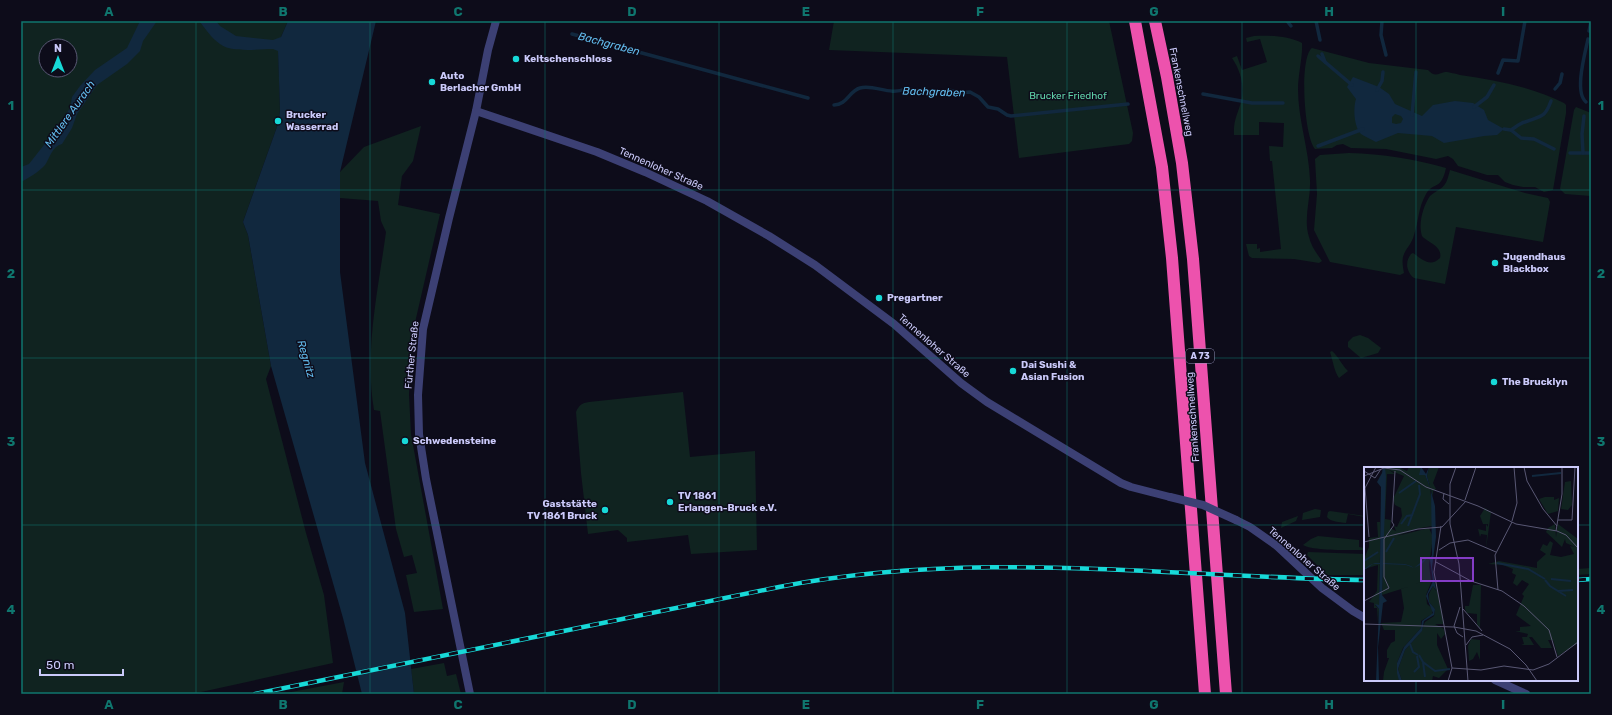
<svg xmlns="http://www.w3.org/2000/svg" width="1612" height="715" font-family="Rubik,sans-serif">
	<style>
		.green { fill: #102320; fill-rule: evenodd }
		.water { fill: #11283e; fill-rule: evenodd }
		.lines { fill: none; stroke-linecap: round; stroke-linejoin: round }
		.stream { stroke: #11283e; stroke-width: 3.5 }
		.tertiary { stroke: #3c4074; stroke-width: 8 }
		.motorway { stroke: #ed52ad; stroke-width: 12 }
		.rail-casing { stroke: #17d9d8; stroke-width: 4.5 }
		.rail { stroke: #0d0c1a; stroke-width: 3; stroke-dasharray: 9; stroke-linecap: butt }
		.tertiary-bridge { stroke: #3c4074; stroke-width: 8 }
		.grid { fill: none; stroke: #0f766e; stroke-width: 1; stroke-opacity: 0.55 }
		.poi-dot { fill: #17d9d8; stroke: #0d0c1a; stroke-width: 1.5 }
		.labels { text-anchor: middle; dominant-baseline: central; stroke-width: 3; stroke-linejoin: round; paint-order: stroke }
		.shield { fill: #0d0c1a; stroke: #9291b7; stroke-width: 1 }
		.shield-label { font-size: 9px; font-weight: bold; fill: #cbcafa }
		.poi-label { font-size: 10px; font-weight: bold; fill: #cbcafa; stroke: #0d0c1a; text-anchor: start }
		.street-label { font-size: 10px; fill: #cbcafa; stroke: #0d0c1a }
		.park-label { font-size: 10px; fill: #60d1a8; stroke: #0d0c1a }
		.water-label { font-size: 11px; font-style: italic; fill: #63bdef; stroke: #0d0c1a }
		.inset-river { fill: none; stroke: #11283e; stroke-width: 2 }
		.inset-road { fill: none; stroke: #595874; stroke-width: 1 }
		.view { fill: #833cc5; fill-opacity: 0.15; stroke: #833cc5; stroke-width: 2 }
		.inset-edge { fill: none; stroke: #cbcafa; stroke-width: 2 }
		.neatline { fill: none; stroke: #0f766e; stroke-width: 1.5 }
		.grid-label { font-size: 13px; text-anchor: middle; font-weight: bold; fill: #0f766e }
	</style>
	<rect width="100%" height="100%" fill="#0d0c1a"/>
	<!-- green -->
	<g class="green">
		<path d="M21,21H288L278,44L280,111L278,124L243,222L248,235L271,366L266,379L306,533L324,595L333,663L192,694H21ZM46,46H70V70H46Z"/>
		<polygon points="834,21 1109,21 1133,133 1132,141 1129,144 1019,158 1007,57 829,50"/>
		<path d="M1254,36C1269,35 1289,36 1302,43C1303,55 1298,75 1298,89C1298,120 1309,149 1310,180C1311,199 1303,218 1309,237C1311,246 1317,254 1322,261L1319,263L1294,259L1252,258L1249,256L1246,244H1257V249L1260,248V252L1281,249L1272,161H1270L1269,146L1283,147L1284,123L1259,122V135H1234C1233,119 1239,112 1242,98C1244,83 1240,70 1232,58L1237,56L1242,70L1267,62L1260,39L1247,42L1246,38Z"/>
		<path d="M1312,48L1369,63L1428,70C1434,77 1438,74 1445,72C1449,72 1456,74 1460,75C1495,80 1532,87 1564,103L1566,105V113L1553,190L1544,192L1535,187H1523L1513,185L1505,182L1498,175H1487L1458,166L1453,159L1448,156L1436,159L1386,149L1351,148L1343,144L1337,145L1332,148L1315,149C1304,137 1299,57 1312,48Z"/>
		<polygon points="1576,107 1591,113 1591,196 1565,194 1560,189 1574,110"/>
		<path d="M421,126L413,161L402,176L398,205L440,214L414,327L410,367L409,395L411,434L443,609L414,612L406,575L417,573L412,555L404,557L396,529L380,411L374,410C364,352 378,291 386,232L381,221L378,201L340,198V172L364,147Z"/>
		<path d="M1349,153C1383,154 1414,159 1446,168C1441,191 1434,181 1426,194C1418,208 1419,220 1414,235C1412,244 1405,249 1403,257C1402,262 1403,268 1404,273L1400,275L1330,262L1314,230L1317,194L1315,159L1320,155Z"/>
		<path d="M1450,170L1525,193L1548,198L1550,202L1543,242L1456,227L1445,284L1414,278C1406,272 1405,261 1411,254L1413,253C1422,259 1430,268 1440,258C1443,246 1428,243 1422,236C1418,224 1423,206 1430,196C1433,193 1437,191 1440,189C1447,185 1448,177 1450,170Z"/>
		<polygon points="1360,335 1368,338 1381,348 1378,353 1361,358 1348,347 1348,342 1353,337"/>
		<path d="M1332,351C1339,357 1341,364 1348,371L1339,378C1334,371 1333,361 1330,352Z"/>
		<path d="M683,392L690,457L755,451L757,550L691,554L688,535L627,542V538L618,530L588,534L581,473L576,412C579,405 582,403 589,402Z"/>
		<polygon points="1315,509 1321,510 1320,517 1302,520 1303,513"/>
		<path d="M1330,511L1365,516V517L1348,514L1346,523C1339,522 1331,522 1327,517L1328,512Z"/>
		<polygon points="1298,516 1296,521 1281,528 1282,522"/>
		<path d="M1318,536L1359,540V547L1365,548V550C1351,550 1313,551 1303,545L1311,539Z"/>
		<polygon points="1308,552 1365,554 1365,575 1327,575 1307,555"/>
		<polygon points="1591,568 1591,574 1577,575 1577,569"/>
		<polygon points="444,663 447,676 456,674 461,694 414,694 411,669"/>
		<polygon points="344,682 342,694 286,694 286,693"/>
	</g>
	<!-- water -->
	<g class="water">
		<path d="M140,21H157L143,41L140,51L127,64L97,85L77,114L72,128L62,144C52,146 50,158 45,165C39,172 28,178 21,182V167L29,164L58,127L70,108L72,97L80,86L95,70L127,48Z"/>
		<path d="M199,21H216L220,26L236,36L273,40L281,37L288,21H376L340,172V272L365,463L405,613L414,694H362L343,618L271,366L248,235L243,222L278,124L280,111L278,51L273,49C259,49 231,53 220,44C211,38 206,29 199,21Z"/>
		<path d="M1353,77L1379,87L1389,94L1395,104L1422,116L1433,105L1455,101L1473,103L1484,110L1488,120L1504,129L1497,135L1484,136L1444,143L1432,136L1398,133L1376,142C1371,139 1365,137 1361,134C1354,127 1353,108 1356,99L1347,87ZM1395,114L1401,116L1403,119L1401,123L1396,124L1392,123V117Z"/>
	</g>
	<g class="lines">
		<!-- stream -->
		<g class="stream">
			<polyline points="1287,21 1291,26"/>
			<polyline points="1316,21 1320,40"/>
			<polyline points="1382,21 1381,35 1386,55"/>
			<polyline points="1589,31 1591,21"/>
			<polyline points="572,34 808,98"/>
			<polyline points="1322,54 1325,62"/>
			<polyline points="1318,56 1352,85"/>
			<polyline points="1498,73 1503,60 1518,61 1525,21"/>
			<polyline points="1555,89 1560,83 1562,74"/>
			<polyline points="1377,90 1382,81 1383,72"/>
			<polyline points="1203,94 1252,103 1283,103"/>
			<path d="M1586,102C1574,92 1585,54 1588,39"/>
			<path d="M834,105C847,105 849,91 860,88C874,84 890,96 905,89L940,92L949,90L959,93L970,92L979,97L988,107L998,109L1007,115L1011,116L1128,104"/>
			<polyline points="1474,107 1487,97 1494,85"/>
			<polyline points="1412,115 1416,72"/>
			<polyline points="1504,129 1511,130 1521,138 1534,139 1554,149"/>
			<path d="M1511,130C1516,127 1520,123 1525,122C1541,116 1545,118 1551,101"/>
			<polyline points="1318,146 1363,129"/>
			<polyline points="1570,153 1591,153"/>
			<polyline points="1583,153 1582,134 1584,116"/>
		</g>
		<!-- tertiary -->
		<g class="tertiary">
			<polyline points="476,111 597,152 645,172 707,201 769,236 815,265 894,324 961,383 987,402 1121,483 1131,487 1170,497"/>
			<polyline points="1236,520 1250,527 1277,546 1322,588 1353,611 1365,618"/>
			<polyline points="1495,680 1526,694"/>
			<polyline points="470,694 426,479 419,434 418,395 423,329 449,218 476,111 488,50 496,21"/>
		</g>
		<!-- motorway -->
		<g class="motorway">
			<polyline points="1135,21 1162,167 1172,258 1205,694"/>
			<polyline points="1155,21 1167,77 1182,163 1193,259 1226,694"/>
		</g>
		<defs>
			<g id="rail">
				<polyline points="1577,580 1591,579"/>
				<path d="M255,694L779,587C973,549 1170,577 1365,580"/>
			</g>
		</defs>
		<!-- rail casing -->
		<use href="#rail" class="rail-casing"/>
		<!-- rail -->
		<use href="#rail" class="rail"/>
		<!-- tertiary-bridge -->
		<polyline class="tertiary-bridge" points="1170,497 1203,505 1236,520"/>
	</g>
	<!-- grid -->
	<path class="grid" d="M196,21V694M370,21V694M545,21V694M719,21V694M893,21V694M1067,21V694M1242,21V694M1416,21V468M21,190H1591M21,358H1591M21,525H1365M1577,525H1591M1416,680V694"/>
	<!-- markers -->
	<g class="poi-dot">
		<circle cx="516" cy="59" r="4"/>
		<circle cx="432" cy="82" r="4"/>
		<circle cx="278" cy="121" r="4"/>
		<circle cx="1495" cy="263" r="4"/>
		<circle cx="879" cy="298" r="4"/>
		<circle cx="1013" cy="371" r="4"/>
		<circle cx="1494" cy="382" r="4"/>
		<circle cx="405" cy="441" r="4"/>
		<circle cx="670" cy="502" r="4"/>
		<circle cx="605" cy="510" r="4"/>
	</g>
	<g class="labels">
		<!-- shield labels -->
		<rect class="shield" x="1186" y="349" width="28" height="14" rx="3"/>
		<g class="shield-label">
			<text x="1200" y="356">A 73</text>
		</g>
		<!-- poi labels -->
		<g class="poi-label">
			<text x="524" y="59">Keltschenschloss</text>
			<text x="440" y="76">Auto<tspan x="440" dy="12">Berlacher GmbH</tspan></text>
			<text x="286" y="115">Brucker<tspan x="286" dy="12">Wasserrad</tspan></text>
			<text x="1503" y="257">Jugendhaus<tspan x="1503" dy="12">Blackbox</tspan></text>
			<text x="887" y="298">Pregartner</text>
			<text x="1021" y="365">Dai Sushi &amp;<tspan x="1021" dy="12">Asian Fusion</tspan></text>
			<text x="1502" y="382">The Brucklyn</text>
			<text x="413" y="441">Schwedensteine</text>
			<text x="678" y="496">TV 1861<tspan x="678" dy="12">Erlangen-Bruck e.V.</tspan></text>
			<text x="597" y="504" text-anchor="end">Gaststätte<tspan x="597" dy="12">TV 1861 Bruck</tspan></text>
		</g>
		<!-- street labels -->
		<g class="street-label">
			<text transform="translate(1181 92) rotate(79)">Frankenschnellweg</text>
			<text transform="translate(661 169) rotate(24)">Tennenloher Straße</text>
			<text transform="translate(934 346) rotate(41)">Tennenloher Straße</text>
			<text transform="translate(412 355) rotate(-84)">Fürther Straße</text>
			<text transform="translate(1193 417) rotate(-94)">Frankenschnellweg</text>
			<text transform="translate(1304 559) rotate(41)">Tennenloher Straße</text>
		</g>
		<!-- park labels -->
		<g class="park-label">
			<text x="1068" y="96">Brucker Friedhof</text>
		</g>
		<!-- water labels -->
		<g class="water-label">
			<text transform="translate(609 44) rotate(15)">Bachgraben</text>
			<text transform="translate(934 92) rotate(2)">Bachgraben</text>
			<text transform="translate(70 114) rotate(-55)">Mittlere Aurach</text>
			<text transform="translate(306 359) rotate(74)">Regnitz</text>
		</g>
	</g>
	<!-- overview -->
	<g transform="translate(1364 467)">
		<rect width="214" height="214" fill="#0d0c1a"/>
		<path d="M21,0H34L43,4L45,0H57V6L61,8L66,20L68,37V59L56,61L33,69L65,61L69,70L65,98L67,113L50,117L68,113L62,128L63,137L69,142L68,147L57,154V161L39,181L33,196L35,214H19L20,205L25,191H23V183L27,176L31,174V163H20L17,156L37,155L40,141L37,122L47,119L18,128ZM25,3L40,9L29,32L31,38L37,41L38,49L33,60L30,59L32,64L26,61L27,53L21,52L23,7H31ZM65,0H75L69,16L72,22L69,24V30L63,9ZM207,14L208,38L204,43L197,42L201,15ZM181,30H190V33L195,31L194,44L184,47L175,32ZM17,40L15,139L11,138L15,142L14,156L13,141H10V136L5,135L13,124L14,98L0,102V92L5,80V71L14,70L13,55H16V63ZM121,41L127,45L122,82L123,68L117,67L116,70L114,62L122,64V57L124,60V57H119L116,49ZM191,57L192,70L194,57L214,72V176L194,189L189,173H184L188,181H177L168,170H165L170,178H157L160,177L158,170H163L164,167L151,164H156V160L167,159L152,148L160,129L158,127L165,117L158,113L153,119L149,116L152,108L148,106L149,102L139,98L124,97L135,94L173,101V95L182,87L176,83L179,77L183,79L186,74L189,76L186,88L197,90L210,87L206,79L211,80L202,76L201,72L198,80L182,65L184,61ZM71,113L80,157H71L80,162L81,167L77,172L73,166V178L84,202L75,211L69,209L68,214H38L34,202L41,183L57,165L61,155L70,149L71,142L65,135V127L69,119L72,124ZM109,118H117L116,161L113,157V147L103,146L101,142V139H105ZM116,169V193L113,185L109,192L105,194L104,179L107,172L116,173Z" fill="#102320" fill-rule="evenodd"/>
		<path d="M19,0H21L22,10L19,96L41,97L47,99L50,101L62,91L66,92L68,88L67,23L61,8H55L57,0L62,7L65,0L63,9L71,39L72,70L68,100L72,123L69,119L64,127L65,135L71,142L70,148L60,154L58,164L41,183L34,202L38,214H35L33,206V196L40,180L57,161L58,154L69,146L62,129L69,114L66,93L63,91L58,97L50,101L42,98L19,97L18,128L23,134L19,136L14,180L15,214H12L15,142L11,137L15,138L16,97H9L2,102H0L6,98L11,96H16L17,20L13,15L18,6Z" fill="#11283e"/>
		<path class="inset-river" d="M168,9L197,6M35,26L52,14M37,57L43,49L49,48M44,59L56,27L55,18M22,85L30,71M0,94L14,85M133,96L164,102L181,112M187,112L207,114M181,113L186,119L202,129M194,124L209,123M46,177L49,185L54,188M55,188L59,195L71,204L86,202M59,195L61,210M50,205L55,200L53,189"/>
		<path class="inset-road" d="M92,0L86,17V57L95,97L104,214M160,0L163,14L179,42L193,59M0,4L11,11L17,2M0,9L20,1L36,3L62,20L114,39L152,57L193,64M80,26L79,32L85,37M101,33L112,0M194,53H208L211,0M148,54L153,36L150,0M77,59L70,105L88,201M192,64L198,27V0M193,64L202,68L214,81M5,70L1,21L12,0M0,75L54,62L78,60L102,34M75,83L86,76L104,73L132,85M72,95L107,114L138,124L160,139L185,163L193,190M134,123L131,88L148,55M0,134L25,121L20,110V72L30,58L28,55L31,4M96,140L90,159L93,166L99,170M99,142L118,164M0,157L90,160L112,164L146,182L162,198L173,214M102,178L108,170L119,168M84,214L88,201L117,203L140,199L169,203L185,197L214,175"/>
		<path class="view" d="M57,91H109V114H57Z"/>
		<rect width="214" height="214" class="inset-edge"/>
	</g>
	<!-- border -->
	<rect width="1612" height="715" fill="none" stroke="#0d0c1a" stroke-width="44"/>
	<!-- north arrow -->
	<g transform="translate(58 58)"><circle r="19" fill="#0d0c1a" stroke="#595874"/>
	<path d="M0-3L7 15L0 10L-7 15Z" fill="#17d9d8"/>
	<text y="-6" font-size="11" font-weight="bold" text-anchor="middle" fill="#cbcafa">N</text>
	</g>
	<!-- scale -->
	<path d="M40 669v6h83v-6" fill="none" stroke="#cbcafa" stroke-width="2"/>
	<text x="46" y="669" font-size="12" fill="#cbcafa" stroke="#0d0c1a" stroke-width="3" paint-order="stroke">50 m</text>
	<rect x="22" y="22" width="1568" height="671" class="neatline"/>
	<g class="grid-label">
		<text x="109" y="16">A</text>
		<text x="283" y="16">B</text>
		<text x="458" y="16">C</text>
		<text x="632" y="16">D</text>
		<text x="806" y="16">E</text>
		<text x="980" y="16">F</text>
		<text x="1154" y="16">G</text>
		<text x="1329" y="16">H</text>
		<text x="1503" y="16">I</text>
		<text x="11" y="110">1</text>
		<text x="1601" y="110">1</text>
		<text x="11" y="278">2</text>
		<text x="1601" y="278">2</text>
		<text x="11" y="446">3</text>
		<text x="1601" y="446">3</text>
		<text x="11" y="614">4</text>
		<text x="1601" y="614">4</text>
		<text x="109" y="709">A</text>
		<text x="283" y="709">B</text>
		<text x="458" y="709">C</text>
		<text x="632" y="709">D</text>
		<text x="806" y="709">E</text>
		<text x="980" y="709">F</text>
		<text x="1154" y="709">G</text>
		<text x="1329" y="709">H</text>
		<text x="1503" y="709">I</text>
	</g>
</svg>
